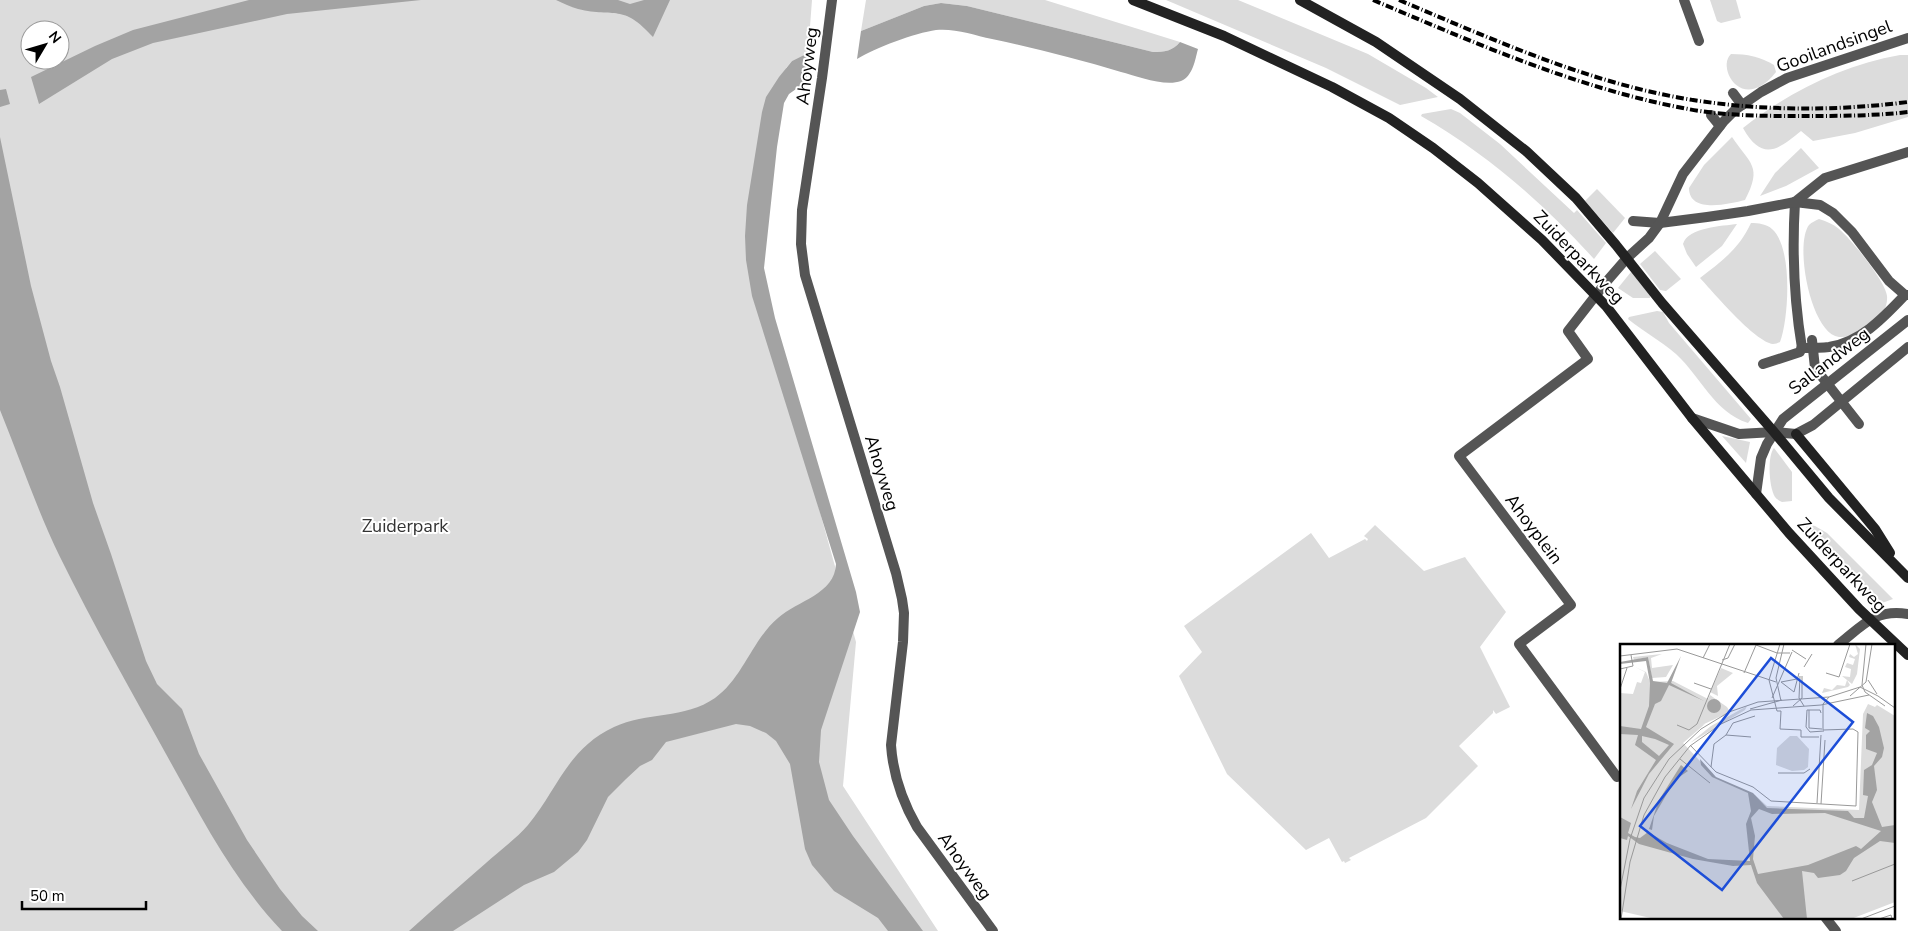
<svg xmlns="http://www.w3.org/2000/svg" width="1908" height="931" font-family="'Nunito Sans',sans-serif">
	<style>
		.green { fill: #dcdcdc; fill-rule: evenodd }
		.water { fill: #a3a3a3 }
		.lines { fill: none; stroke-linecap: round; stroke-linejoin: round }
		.pedestrian { stroke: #555; stroke-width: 10 }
		.minor { stroke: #555; stroke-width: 10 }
		.secondary { stroke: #222; stroke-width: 10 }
		.rail { stroke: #000; stroke-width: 4; stroke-dasharray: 8 2.5 1 2.5; stroke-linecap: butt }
		.labels { text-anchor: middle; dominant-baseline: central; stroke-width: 4; stroke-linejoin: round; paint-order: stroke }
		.street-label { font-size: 18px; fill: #000; stroke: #fff }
		.park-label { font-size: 18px; fill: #333; stroke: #fff }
		.inset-road { fill: none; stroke: #999; stroke-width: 1 }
		.view { fill: #1d4ed8; fill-opacity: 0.15; stroke: #1d4ed8; stroke-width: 2.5 }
		.inset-edge { fill: none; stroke: #000; stroke-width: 2.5 }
	</style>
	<rect width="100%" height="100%" fill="#fff"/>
	<!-- green -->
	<g class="green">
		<path d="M0,0H812L808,53L792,61L786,68L760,254L803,451L856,642L843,786L938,931H0ZM30,30H60V60H30Z"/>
		<path d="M866,0H1045L1180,42C1173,51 1164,52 1153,52L967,6L941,3L924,6L861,31Z"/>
		<polygon points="1166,0 1238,0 1368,54 1426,88 1438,97 1400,105 1326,68"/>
		<polygon points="1710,0 1736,0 1741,18 1721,23 1717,21"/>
		<path d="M1731,54C1747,54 1761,57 1774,65L1776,72C1742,115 1716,67 1731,54Z"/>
		<path d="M1900,55H1908V117L1855,133L1813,141L1801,131C1778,150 1762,162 1743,128C1789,92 1842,65 1900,55Z"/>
		<path d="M1451,109L1460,113L1500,144L1574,213L1577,210L1606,243L1594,259C1543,203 1487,154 1421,116L1422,114Z"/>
		<path d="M1732,137C1750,164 1763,166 1745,200C1729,204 1689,214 1689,188L1704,165Z"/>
		<polygon points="1801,148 1819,168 1786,186 1760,196 1775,173"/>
		<polygon points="1597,189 1625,218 1613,233 1585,201"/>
		<path d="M1819,219C1826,221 1833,224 1839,229C1851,239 1886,282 1887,296C1888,306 1882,317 1874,322C1863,328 1852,338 1839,337C1811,334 1794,245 1809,225C1812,222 1815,221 1819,219Z"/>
		<path d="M1751,223C1758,223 1767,224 1772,229C1793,247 1789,318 1780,342C1777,343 1776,344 1773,344C1755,342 1713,292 1700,278C1722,261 1739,249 1751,223Z"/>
		<path d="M1737,224L1722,246L1696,267L1687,254L1683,244C1688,227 1723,226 1737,224Z"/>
		<polygon points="1655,251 1681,279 1666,291 1660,290 1640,264"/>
		<polygon points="1631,272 1650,295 1650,298 1633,298 1618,288"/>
		<path d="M1657,311L1663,312L1669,323L1751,419L1748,423C1714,412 1701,377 1676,354C1661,341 1643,331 1628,319L1629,317Z"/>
		<polygon points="1722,436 1750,442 1746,463"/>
		<path d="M1774,448L1792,472V501L1782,502C1779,501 1777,499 1775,497C1769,488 1767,456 1774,448Z"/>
		<polygon points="1802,523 1815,526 1827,533 1893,599 1882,603"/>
		<polygon points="1375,525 1424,571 1465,557 1467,560 1506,612 1480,647 1510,707 1496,714 1493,710 1493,713 1459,746 1478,766 1426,818 1349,858 1351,860 1345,863 1344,861 1342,862 1329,838 1306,850 1227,774 1179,676 1202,652 1184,626 1311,533 1329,558 1365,539 1367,541 1368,539 1364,536"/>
	</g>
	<!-- water -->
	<g class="water">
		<polygon points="249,0 421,0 287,14 153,43 112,59 39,104 31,77 95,46 133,30"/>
		<path d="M556,0H618L630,4L644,0H670L653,37C622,3 616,18 578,9C571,7 563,3 556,0Z"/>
		<path d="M941,3L967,6L1153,52C1164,52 1173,51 1180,42L1198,49C1195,60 1193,76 1181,81C1165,87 1136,76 1121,72C1078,59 1035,48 992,39C974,35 954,28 936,30C915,33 875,48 857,59L861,31L924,6Z"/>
		<path d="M808,53L806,82L789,94L784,103L777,147L764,268L775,318L856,592L860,612L821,730L819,762L829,800L853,836L923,931H888L878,918L834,891L812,865L805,849L790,764L776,741L766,733L750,726L736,724L666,742L652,760L640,766L626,779L608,797L587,840L578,852L554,872L524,885L453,931H409C434,908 460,886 486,863C499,851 516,839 528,825C558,789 567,749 614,727C646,712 685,719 715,698C743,678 752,640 778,618C797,601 835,594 836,564L752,296L746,260L745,236L747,205L762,112L766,97L779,77L792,61Z"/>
		<polygon points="6,89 10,104 0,107 0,90"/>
		<path d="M0,137L31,286L51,361L60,387L93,503L111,554L146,661L157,684L182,709L199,754L247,840L280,889L302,916L318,931H282C232,878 201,817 166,754C130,689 93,624 60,557C37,510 20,459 0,410Z"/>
	</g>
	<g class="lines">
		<!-- pedestrian -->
		<g class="pedestrian">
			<polyline points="1733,93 1742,105"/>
			<polyline points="1711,115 1720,126"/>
			<path d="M1795,202C1792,251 1794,300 1802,348C1811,348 1821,348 1829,347C1861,342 1883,318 1905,295H1908"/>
			<polyline points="1795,202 1825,178 1908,152"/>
			<polyline points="1633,221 1660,223 1707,217 1748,211 1795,202 1820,205 1833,213 1852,232 1889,281 1905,295"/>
			<polyline points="1812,340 1815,368 1859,424"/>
			<polyline points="1763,364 1800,352 1802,346"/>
			<polyline points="1617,777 1519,644 1571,605 1459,456 1588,359 1568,331 1607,281 1627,258 1649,238 1660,223 1683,174 1724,121 1735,110 1761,92 1787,78 1908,38"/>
		</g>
		<!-- minor -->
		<g class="minor">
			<path d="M832,0L822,78L802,210L801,244L805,275L896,573L902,599L904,613L903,642L891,745C893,775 902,801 917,827L993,931"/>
			<polyline points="1684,0 1699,41"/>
			<polyline points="1692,418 1739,434 1774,432 1796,434 1813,425 1908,347"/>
			<polyline points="1756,494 1761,458 1767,444 1783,419 1908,320"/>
			<path d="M1838,645C1861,627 1875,608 1908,614"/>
			<polyline points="1825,917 1836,931"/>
		</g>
		<!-- secondary -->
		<g class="secondary">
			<polyline points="1133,0 1224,36 1332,87 1389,118 1433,148 1478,183 1542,240 1606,306 1692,418 1789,533 1859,609 1908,655"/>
			<polyline points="1300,0 1376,42 1460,99 1526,151 1576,198 1616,245 1662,303 1774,432 1829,498 1908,578"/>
			<polyline points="1796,434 1875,529 1890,553"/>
		</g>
		<!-- rail -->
		<g class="rail">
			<path d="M1373,0C1475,43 1579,89 1688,109C1726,116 1764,116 1802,116C1837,116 1873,116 1908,112"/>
			<path d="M1399,0C1494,40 1591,84 1693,100C1763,111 1837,111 1908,102"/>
		</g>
	</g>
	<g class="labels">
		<!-- street labels -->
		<g class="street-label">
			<text transform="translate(1834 46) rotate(-20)">Gooilandsingel</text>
			<text transform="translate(807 66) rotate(-83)">Ahoyweg</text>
			<text transform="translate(1579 257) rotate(46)">Zuiderparkweg</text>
			<text transform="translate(1829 361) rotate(-38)">Sallandweg</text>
			<text transform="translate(882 473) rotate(73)">Ahoyweg</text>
			<text transform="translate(1534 529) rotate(53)">Ahoyplein</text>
			<text transform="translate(1842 565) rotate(47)">Zuiderparkweg</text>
			<text transform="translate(965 866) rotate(54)">Ahoyweg</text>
		</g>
		<!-- park labels -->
		<g class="park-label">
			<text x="405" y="526">Zuiderpark</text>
		</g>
	</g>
	<!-- overview -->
	<g transform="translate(1620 644)">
		<rect width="275" height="275" fill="#fff"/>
		<path d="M235,0L240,5L237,30L232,40L222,32L230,33L231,25L225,23L227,19L233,21L235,15L229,13L230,10L234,13L238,10ZM42,10L31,14L32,24L53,21L46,33L32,34L28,13L14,16L13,13ZM15,23L26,28L30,38L53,37L88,55L90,51L107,63L110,68L82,81L85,80L63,99L95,133L135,151L147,162L239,166L243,70L248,60L255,63L257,61L275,72V258L231,275H35L0,267V49L13,50L17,38L21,39L25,28ZM101,24L113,29L97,42L98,52L90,48ZM227,36L230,41L228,43L202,49L204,44L212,46L217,41L225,42ZM127,62L125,66L70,99L91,82ZM170,92H177L189,105L188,123L184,126L172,127L156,121L157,104Z" fill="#dcdcdc"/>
		<path d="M61,12L51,39L84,57L49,41L41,57L35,60L26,83L54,100L29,130L11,165L17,147L36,116L15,101L18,91L0,90V82L21,85L29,62L30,39L26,17L0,20V18L28,13L33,37L47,39ZM22,92L35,95L49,101L39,112L22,98ZM87 62a7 7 0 1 1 14 0a7 7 0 1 1-14 0ZM247,69L253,72L259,83L264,104L262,113L254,122L257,146L252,158L262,183L275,181V199L260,197L234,214L226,227L220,231L198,234L194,229L182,227L187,275H164L137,239L131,221L113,222L73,215L19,200L8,192L7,196L0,194V173L11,179L8,189L15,193L20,194L28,188L47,199L88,215L130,217L126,180L131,167L128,149L92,133L81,121L80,115L96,133L133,149L147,164L228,167L234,174H244L248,152L243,151L244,126L252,121L257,109L246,105V91L250,87L245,84ZM139,165L152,170L205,169L261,187L241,205L236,202L188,221L138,230L133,215L135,192L131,174ZM61,121L68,127L55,136L34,172L32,186L29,185L39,156Z" fill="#a3a3a3" fill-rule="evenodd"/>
		<path class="inset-road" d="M160,0L149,36L157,67H161L160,85L181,86V93H199M246,0L242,41L245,48L265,62M136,1L157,9H170M172,6L186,15M0,12L57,5L156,38M83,14L90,0M102,16L108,14L115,0M184,23L192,10M0,25L13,22L11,11M124,29L136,1M206,29L219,33L230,0M180,32L179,54L184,62M248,36L257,50M161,38L174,48L179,29M161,38L177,35M74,39L91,45M0,45L7,24M230,52L246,38L252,0M258,52L275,64M152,54L172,8M161,57L156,34L164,0M173,62L182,54V32M130,65L162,56M189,66V84L202,85M201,69L200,66H187L186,83L190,88L204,87M57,81L69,86L77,80L110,0M106,91L131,93M70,101L96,128L133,143L151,157L236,162L238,88L233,85L203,86V60L209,53M60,115L90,139M91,123L94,100L106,91L113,79L135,72M158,129H184L190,125M197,159L201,91M201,160L205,96M232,237L275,220M0,246L10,195L24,154L49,115L81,85L109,68L138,58L209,53L240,43L258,52M1,275L10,218L24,171L45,133L70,102L101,80L131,66L201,61L249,51M241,275L275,262M259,275L271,271L272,275"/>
		<path class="view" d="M151,14L233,78L102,246L20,182Z"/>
		<rect width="275" height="275" class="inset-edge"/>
	</g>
	<!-- north arrow -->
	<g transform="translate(45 45) rotate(52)"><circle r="24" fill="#ffffff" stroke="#999999"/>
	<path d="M0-4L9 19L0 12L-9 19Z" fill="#000000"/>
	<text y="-8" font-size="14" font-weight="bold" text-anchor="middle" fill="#000000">N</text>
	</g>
	<!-- scale -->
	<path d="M22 901v8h124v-8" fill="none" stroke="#000000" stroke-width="2.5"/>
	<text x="30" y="901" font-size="15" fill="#000000" stroke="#ffffff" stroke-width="4" paint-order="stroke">50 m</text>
</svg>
